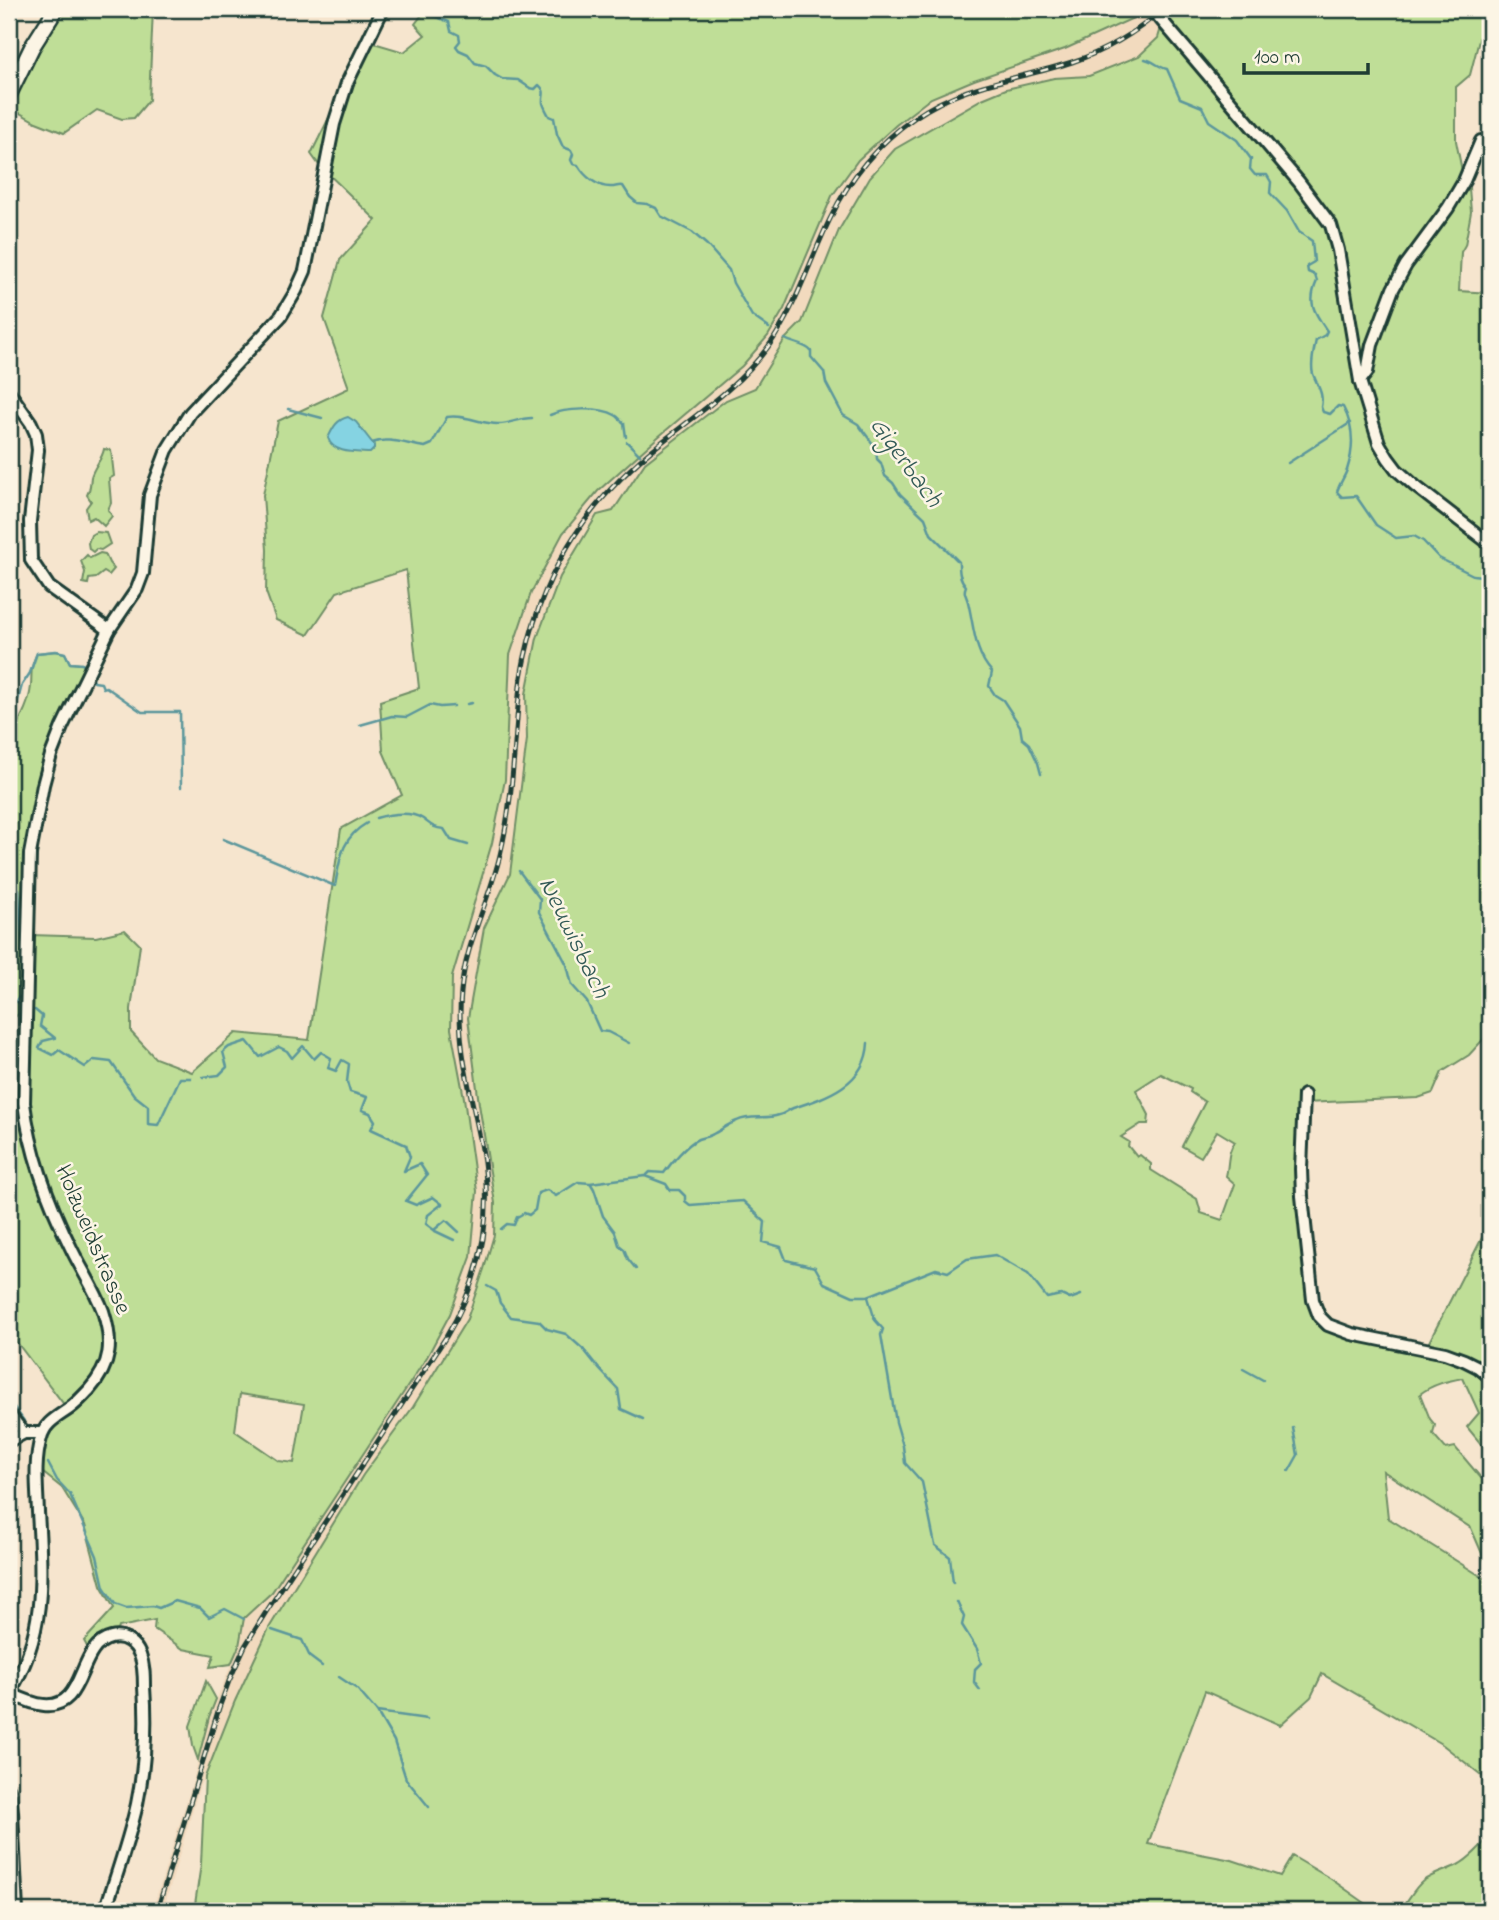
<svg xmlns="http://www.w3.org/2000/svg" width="1499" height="1920" font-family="'Indie Flower',sans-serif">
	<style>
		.built { fill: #f2dabe }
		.green { fill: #bfde97; stroke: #6f8e66; stroke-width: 2; fill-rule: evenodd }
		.water { fill: #85d3e2; stroke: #5c979c; stroke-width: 2 }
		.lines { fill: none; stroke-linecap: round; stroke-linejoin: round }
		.stream { stroke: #5c979c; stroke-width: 2.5 }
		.minor-casing { stroke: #1f3d34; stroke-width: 16 }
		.major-casing { stroke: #1f3d34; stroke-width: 19 }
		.minor { stroke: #fcf5e5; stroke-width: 10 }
		.major { stroke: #fcf5e5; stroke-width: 14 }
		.rail-casing { stroke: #1f3d34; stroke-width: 5 }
		.rail { stroke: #fcf5e5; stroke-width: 2.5; stroke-dasharray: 8; stroke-linecap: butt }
		.labels { text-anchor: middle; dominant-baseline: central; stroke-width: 5; stroke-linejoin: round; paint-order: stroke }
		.street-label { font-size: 24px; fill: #1f3d34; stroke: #fcf5e5 }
		.water-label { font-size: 26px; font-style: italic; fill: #335b57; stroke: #fcf5e5 }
	</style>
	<rect width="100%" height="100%" fill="#f6e5ce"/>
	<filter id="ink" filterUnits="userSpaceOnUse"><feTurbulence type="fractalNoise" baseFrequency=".0143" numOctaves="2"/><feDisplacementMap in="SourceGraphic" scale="14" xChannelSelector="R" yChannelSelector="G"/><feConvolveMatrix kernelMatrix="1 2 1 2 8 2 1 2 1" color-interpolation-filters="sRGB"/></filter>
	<g filter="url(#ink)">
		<!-- built -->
		<polygon class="built" points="1145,9 1173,9 1163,21 1158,38 1139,56 1089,76 1054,78 1005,89 982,99 895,149 870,177 839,230 802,322 785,339 755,388 726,400 645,463 613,511 597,515 560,577 547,609 526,694 527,739 510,874 484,928 479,1104 495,1203 494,1235 484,1269 467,1319 413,1407 363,1475 235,1701 205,1777 200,1785 163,1911 152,1911 193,1781 209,1717 239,1646 244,1618 272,1592 427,1357 450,1314 471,1257 464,1098 451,1029 452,977 492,843 505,780 510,655 531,593 563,533 598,491 657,438 813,239 832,196 858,160 896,125 931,98 974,80 1065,49 1140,15"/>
		<!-- green -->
		<g class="green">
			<polygon points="63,9 153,9 149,100 134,118 122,119 97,110 64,133 36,122 11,108 31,65"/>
			<path d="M423,9H1145L1140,15L1065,49L974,80L931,98L896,125L858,160L832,196L784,309L768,336L742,366L657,438L598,491L563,533L531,593L510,655L505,780L492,843L452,977L451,1029L464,1098L477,1191L471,1257L450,1314L427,1357L272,1592L244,1618L239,1646L231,1664L210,1667L214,1655L183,1649L154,1629L155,1620L119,1627L116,1637L91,1654L84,1641L114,1608L101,1585L85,1525L62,1488L32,1464L42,1427L65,1406L9,1332V1101L24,1103L31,935L96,937L125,930L140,945L131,1009V1032L155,1058L192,1072L236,1033L309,1040L341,829L402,795L383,751L380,701L419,688L406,570L337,592L308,635L276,620L266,592L267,550L263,495L278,421L349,388L324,318L340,260L376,220L319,165L311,154L367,41L404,52L425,35L415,24L421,16ZM240,1394L304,1404L294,1463L279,1461L235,1431Z"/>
			<path d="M1173,9H1487L1470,75L1456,87V141L1464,181L1469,188L1471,212L1465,245L1461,252L1459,291L1490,293V1032L1469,1055L1442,1072L1433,1093L1418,1098L1304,1103L1301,1149L1313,1300L1328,1325L1426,1348L1490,1222V1455L1467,1427L1479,1413L1463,1378C1447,1381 1433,1384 1420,1394L1430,1419L1435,1425L1433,1434L1446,1449L1455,1447L1481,1478L1490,1470V1572L1471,1528L1383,1471L1388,1518L1490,1582V1782L1443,1745L1322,1674L1311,1697L1280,1725L1205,1691L1148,1844L1232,1860L1280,1876L1292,1856L1331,1879L1375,1910L1388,1907L1392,1911H194L201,1864L205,1777L235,1701L269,1628L363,1475L413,1407L467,1319L484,1269L494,1235L495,1203L479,1104L468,1018L484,928L510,874L527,739L526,694L537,638L560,577L597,515L613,511L645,463L726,400L755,388L785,339L802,322L839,230L870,177L895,149L982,99L1006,89L1054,78L1089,76L1139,56L1158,38L1163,21ZM1161,1074L1191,1089L1190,1092L1205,1102L1182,1146L1201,1157L1217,1131L1235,1142C1227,1151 1229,1165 1226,1176L1235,1184L1222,1220L1201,1213L1197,1199L1151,1170V1164L1140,1155L1137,1157L1128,1146L1129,1142L1121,1137L1141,1124H1148L1149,1115L1136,1090Z"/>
			<path d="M104,449L111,450L114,476L109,479L111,503L108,510L112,516L104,526L94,517L88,520L86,508L91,501L87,495C91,488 90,484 91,477C94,466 102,460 104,449Z"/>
			<polygon points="96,532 106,533 110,544 101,550 96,549 93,552 89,549 88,543 91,535"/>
			<polygon points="100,553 105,554 109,563 114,569 109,575 104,572 96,578 89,579 88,584 83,583 85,572 81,561 87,555 90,558"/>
			<path d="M56,651L65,653L70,663L82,664L86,667L62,727L34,828L25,1008L15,1017L9,1016V739C18,722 29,707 31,686C32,671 30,668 37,653Z"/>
			<polygon points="206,1681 216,1699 209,1717 198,1760 193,1746 190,1726"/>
			<path d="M1490,1836V1911H1399C1408,1902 1413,1889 1423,1881C1434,1873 1446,1871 1458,1865C1471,1858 1481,1846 1490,1836Z"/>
		</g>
		<!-- water -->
		<path class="water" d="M348,417L356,422L374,445V449L370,453C356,452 333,454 328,438C333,428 336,420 348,417Z"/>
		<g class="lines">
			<!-- stream -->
			<g class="stream">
				<path d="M418,9L449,22L451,31L459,35L460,41L456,46L459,50L468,54L475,63L486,66L495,75L502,79L518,80L530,88L535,89L539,85C547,92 542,95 543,103C544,107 547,112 549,116L554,118L557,134L563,147L571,150L573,154L571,160L573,164L578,165C584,176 598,188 612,187C615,187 619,185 623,186L630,197L637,203L647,204L656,208L661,216L692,232L707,245L729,270L733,283L752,316L769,328"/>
				<polyline points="1095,9 1096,15"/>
				<path d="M1145,59C1154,61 1158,67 1167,69L1180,98L1202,107L1209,121L1237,140L1251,159L1250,169L1255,175H1267L1271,182L1270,193L1287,211L1299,232L1312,241L1314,262L1307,266L1308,272L1315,275L1317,281C1307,303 1314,312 1327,331L1325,335L1316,340C1314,350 1310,364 1313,374C1318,387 1324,394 1321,407L1323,412L1330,414L1338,406L1343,407C1354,427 1354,449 1347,470C1344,478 1339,484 1337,492L1342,497L1356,496L1376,525L1396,538L1414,536L1423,541L1439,558L1473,575L1490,577"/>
				<path d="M785,339C794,344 805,344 811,351V357L824,372L826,383L843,415L858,424L876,448L877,459L881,463L885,476L893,483L900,494L925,518L931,534L959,562C959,571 959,578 966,586C963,593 966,594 968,602C974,626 974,653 992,672L989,686L995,695L1003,700L1020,726L1022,738L1029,744L1038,763L1041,774"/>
				<polyline points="288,409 322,418"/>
				<path d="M550,415C565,408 601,407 615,415C619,417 621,421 624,423L626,437"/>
				<polyline points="627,442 640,455"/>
				<path d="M372,443C388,436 408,445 425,447L432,444L447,417C464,414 481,424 498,424C507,425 519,418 532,418"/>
				<polyline points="1288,463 1350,423"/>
				<polyline points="92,675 94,682 101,683 103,688 106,687 142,712 180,712 181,787"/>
				<polyline points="467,704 472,703"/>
				<polyline points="360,725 392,716 407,717 430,705 440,707 454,706"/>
				<polyline points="9,734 22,685 30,673 37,653 56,651 65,653 70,663 82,664 86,667"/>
				<path d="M376,818C390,814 409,810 423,819C431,825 433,828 444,829L451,840L468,845"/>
				<path d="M223,839L335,886C340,859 341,838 367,823"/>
				<polyline points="519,871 540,899 539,912 567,965 572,985 587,1002 600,1031 608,1032 629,1043"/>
				<polyline points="9,884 19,889 22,965"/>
				<polyline points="23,1005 15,1001 23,993"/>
				<polyline points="35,1010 42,1016 40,1026 55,1038 43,1041 39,1048 53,1055 59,1050 85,1067 94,1060 111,1062 134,1095 148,1106 148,1124 158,1125 180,1078 191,1078"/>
				<polyline points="203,1077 219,1075 227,1067 223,1052 229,1047 247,1041 260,1057 279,1047 287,1051 292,1058 303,1046 314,1059 321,1052 331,1058 328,1068 336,1071 342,1060 349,1064 347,1082 350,1092 367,1097 362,1110 370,1113 375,1121 371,1129 406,1145 410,1157 404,1171 420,1164 427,1175 406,1201 416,1205 433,1197 442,1204 428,1215 426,1224 434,1230 446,1220 459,1232"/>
				<path d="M647,1175L650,1172L664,1173C671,1163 687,1144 698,1139C703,1137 709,1137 713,1134C721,1130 728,1124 737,1121C750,1114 766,1120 779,1115C784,1114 788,1110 793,1108C827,1097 866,1084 868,1043"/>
				<polyline points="591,1184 594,1189 603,1216 615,1232 619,1245 624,1249 628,1259 636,1269"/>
				<polyline points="501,1229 507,1224 514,1225 517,1217 524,1213 529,1215 535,1210 538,1193 547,1190 556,1196 578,1182 590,1183 645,1176 666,1184 670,1190 679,1190 685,1196 685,1201 690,1205 743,1201 765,1222 763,1242 781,1247 786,1260 815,1267 824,1283 853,1296 868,1296 936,1269 948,1272 967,1259 995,1255 1028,1274 1047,1298 1061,1295 1070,1299 1081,1295"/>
				<polyline points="435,1231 454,1240"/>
				<polyline points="487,1286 496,1291 500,1303 511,1317 539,1321 547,1329 566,1334 584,1350 600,1370 618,1389 621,1409 643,1419"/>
				<polyline points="868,1297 875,1320 883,1329 881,1335 896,1422 903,1446 905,1463 922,1482 935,1545 950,1557 953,1583"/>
				<polyline points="1243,1369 1263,1380"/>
				<polyline points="9,1400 24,1421"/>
				<polyline points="48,1463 57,1480 70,1494 97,1556 104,1587 115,1604 126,1608 153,1606 159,1608 175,1601 200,1608 209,1617 225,1609 244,1619"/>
				<polyline points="1289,1471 1298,1455 1293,1428"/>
				<polyline points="957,1602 964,1617 962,1625 977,1649 981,1663 975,1669 974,1682 980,1690"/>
				<polyline points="272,1630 302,1640 310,1657 322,1666"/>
				<polyline points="339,1677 357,1689 377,1712 427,1719"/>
				<polyline points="377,1712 394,1741 406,1779 429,1807"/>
			</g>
			<defs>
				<g id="minor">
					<polyline points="1152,9 1299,182 1331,225 1338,250 1360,381 1379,443 1388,458 1397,470 1415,486 1490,544"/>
					<polyline points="1360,381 1367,372 1372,345 1393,289 1406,265 1448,208 1464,181 1481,141"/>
					<polyline points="9,392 31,423 36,434 38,450 30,521 31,560 49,587 109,630"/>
					<polyline points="1304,1095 1301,1169 1302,1196 1313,1300 1319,1316 1328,1325 1352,1334 1445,1353 1464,1360 1478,1367 1490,1377"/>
					<polyline points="9,1414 24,1433"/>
					<polyline points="9,1441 24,1433 42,1433"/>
					<path d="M9,1693C46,1635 42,1578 38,1512C37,1488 34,1461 41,1438C45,1422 58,1417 70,1408C77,1403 83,1396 89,1390C112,1364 113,1342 103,1311C95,1290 83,1272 73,1252C51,1208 30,1153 24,1103L30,854L43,785L51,755L62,727L109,630L137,589L143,573L150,495L167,450L190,413L281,316L296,291L305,271L334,124L347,83L383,9"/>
					<path d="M9,1693C20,1698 32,1704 44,1705C87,1709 76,1646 111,1638C124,1635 135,1643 140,1655C144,1665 144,1676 144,1687C147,1726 145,1765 137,1804C129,1840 116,1876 105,1911"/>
					<polyline points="9,1789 12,1812 17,1911"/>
				</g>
				<polyline id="major" points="9,94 32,47 56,9"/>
			</defs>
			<!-- minor casing -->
			<use href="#minor" class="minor-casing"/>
			<!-- major casing -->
			<use href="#major" class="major-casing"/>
			<!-- minor -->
			<use href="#minor" class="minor"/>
			<!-- major -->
			<use href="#major" class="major"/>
			<defs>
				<path id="rail" d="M157,1911L219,1708L229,1681L245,1646L266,1612L446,1337C481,1279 494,1216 482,1149C472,1096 456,1047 461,992C465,944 489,902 500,855C514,799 514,735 521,677C538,578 583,504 662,442C699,413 739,386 768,347C796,308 809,262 830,219C849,179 877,144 914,118C966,82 1014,81 1072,62C1106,51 1137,32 1163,9"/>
			</defs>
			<!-- rail casing -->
			<use href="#rail" class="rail-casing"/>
			<!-- rail -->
			<use href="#rail" class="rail"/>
		</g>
	</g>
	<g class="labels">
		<!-- street labels -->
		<g class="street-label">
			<text transform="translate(92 1240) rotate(67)">Holzweidstrasse</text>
		</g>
		<!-- water labels -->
		<g class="water-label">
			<text transform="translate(905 463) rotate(54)">Gigerbach</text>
			<text transform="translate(573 938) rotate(64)">Neuwisbach</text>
		</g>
	</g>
	<!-- margin -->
	<rect width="1499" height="1920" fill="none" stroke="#fcf5e5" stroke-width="35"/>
	<rect x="18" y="18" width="1464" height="1885" fill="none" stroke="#1f3d34" stroke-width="2.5" filter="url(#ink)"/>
	<!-- scale -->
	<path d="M1244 63v10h124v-10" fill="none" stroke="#1f3d34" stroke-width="3.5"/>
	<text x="1254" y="63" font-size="21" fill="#1f3d34" stroke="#fcf5e5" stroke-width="5" paint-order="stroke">100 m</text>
</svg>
